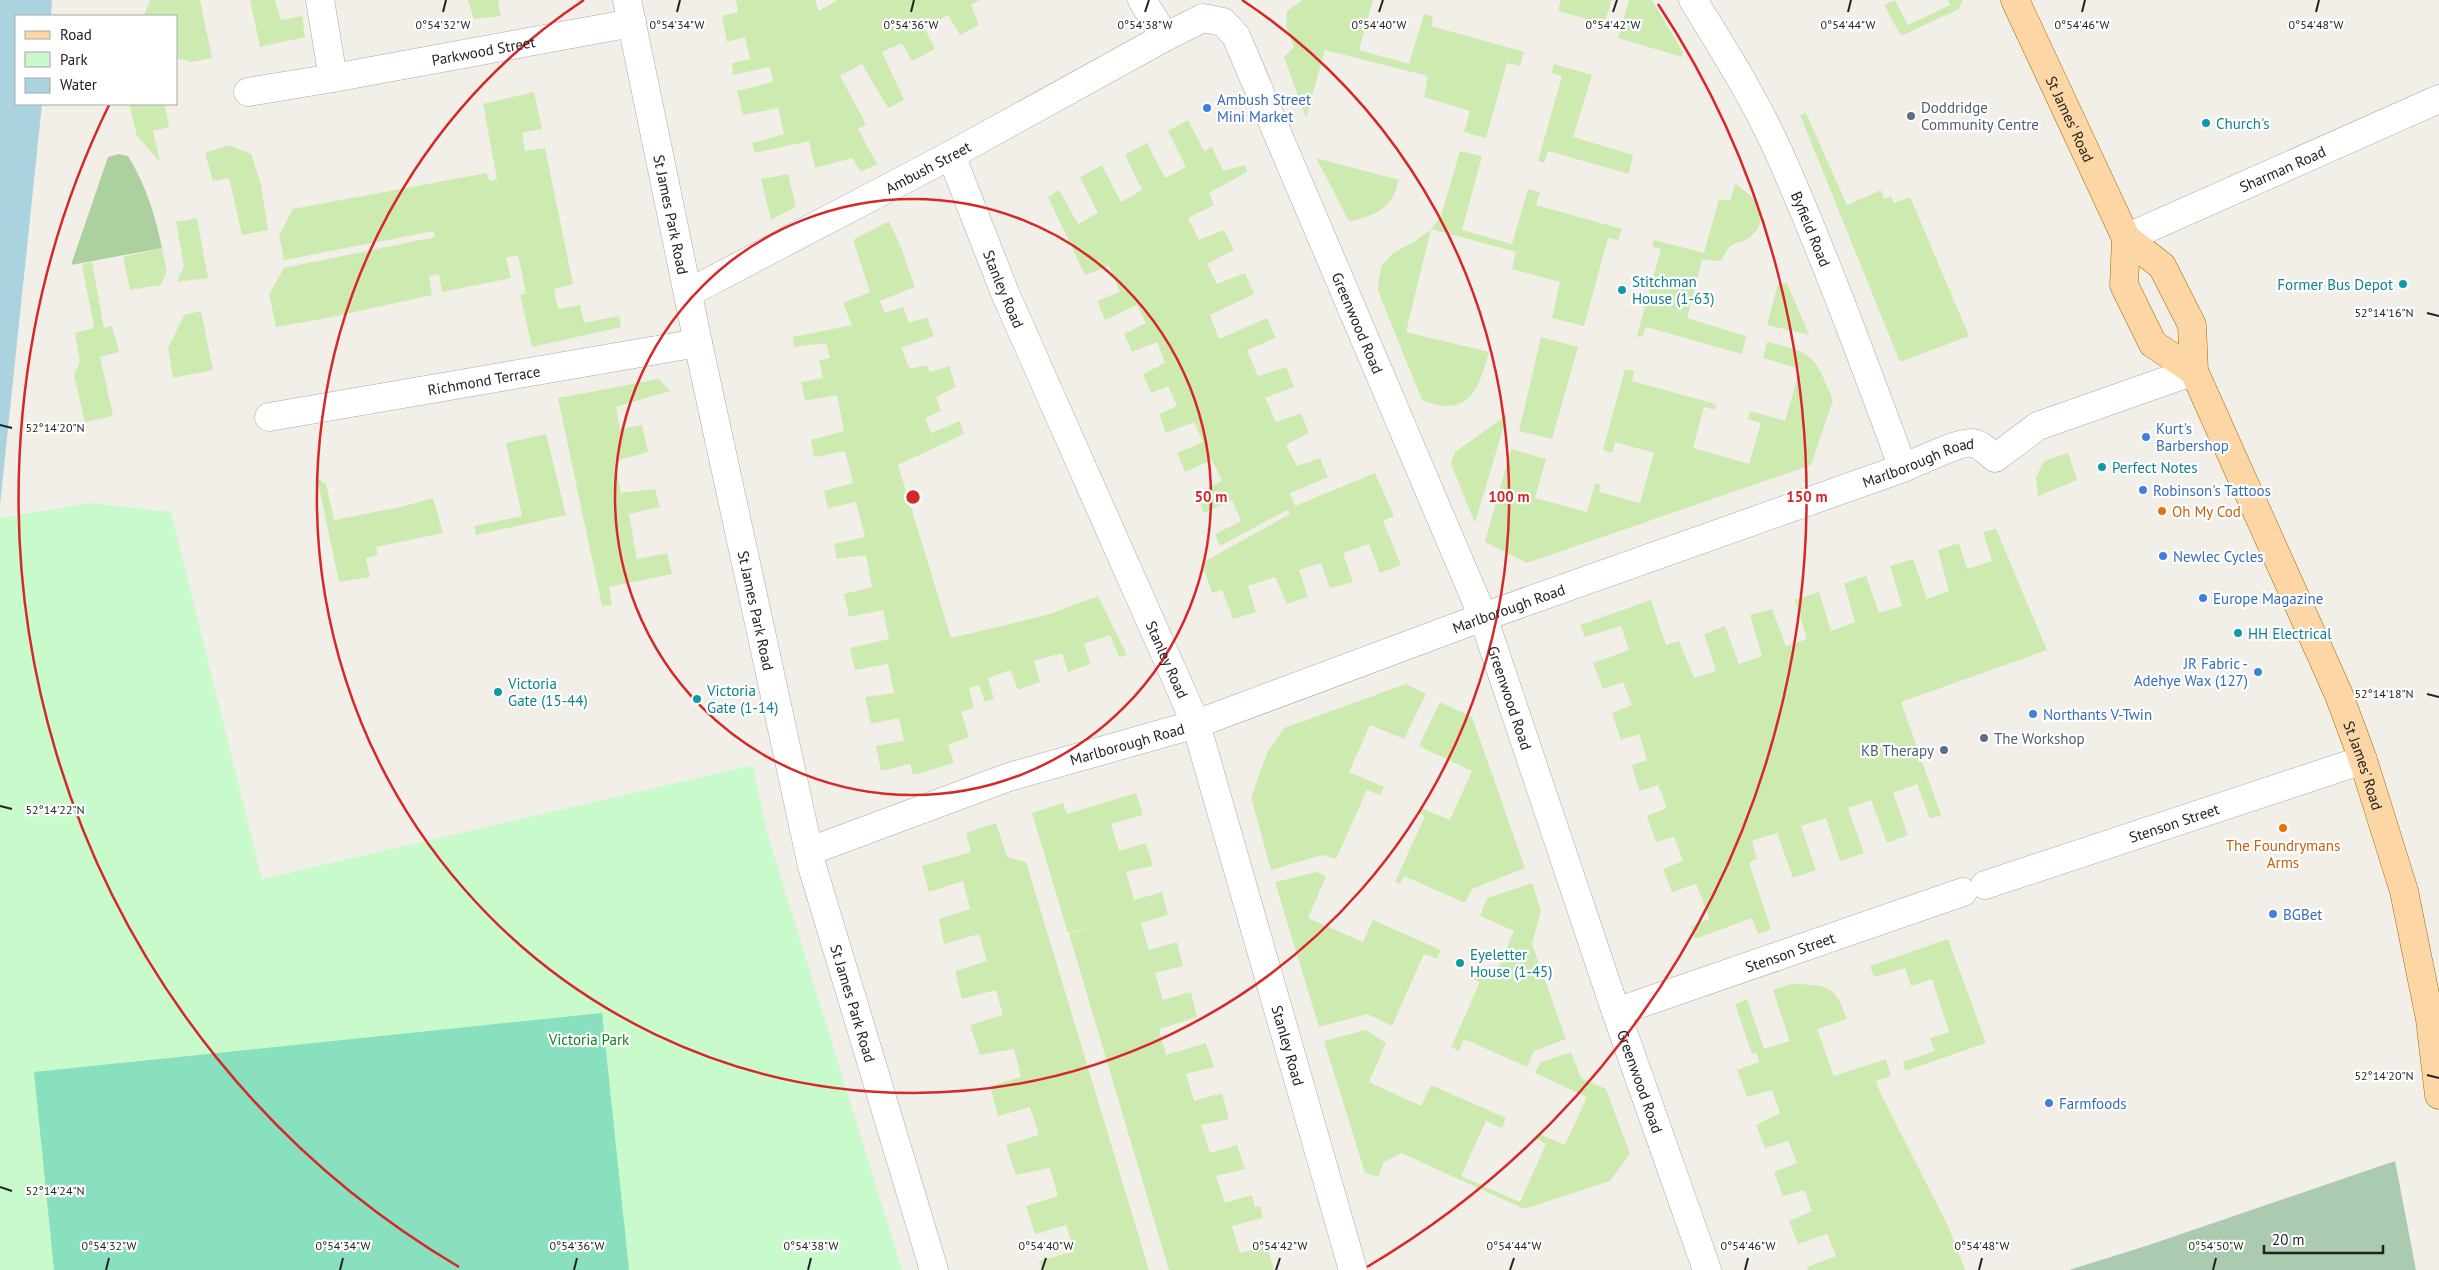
<svg xmlns="http://www.w3.org/2000/svg" width="2439" height="1270" font-family="'PT Sans',sans-serif">
	<style>
		.grass { fill: #cdebb0 }
		.forest { fill: #add19e }
		.cemetery { fill: #aacbaf }
		.park { fill: #c8facc }
		.pitch { fill: #88e0be }
		.water { fill: #aad3df }
		.lines { fill: none; stroke-linecap: round; stroke-linejoin: round }
		.minor-casing { stroke: #a9a9a9; stroke-width: 29 }
		.primary-casing { stroke: #a06b00; stroke-width: 29 }
		.minor { stroke: #fff; stroke-width: 28 }
		.primary { stroke: #fcd6a4; stroke-width: 28 }
		.ticks { fill: none; stroke: #222; stroke-width: 2 }
		.ring { fill: none; stroke: #d62828; stroke-width: 2.5 }
		.shop-dot { fill: #3f7fe0; stroke: #fff; stroke-width: 2 }
		.service-dot { fill: #5c6f8a; stroke: #fff; stroke-width: 2 }
		.culture-dot { fill: #0f9aa8; stroke: #fff; stroke-width: 2 }
		.food-dot { fill: #e8710a; stroke: #fff; stroke-width: 2 }
		.labels { text-anchor: middle; dominant-baseline: central; stroke-width: 4.5; stroke-linejoin: round; paint-order: stroke }
		.street-label { font-size: 15px; fill: #222; stroke: #fff }
		.shop-label { font-size: 15px; fill: #366cbe; stroke: #fff; text-anchor: start }
		.service-label { font-size: 15px; fill: #4e5e75; stroke: #fff; text-anchor: start }
		.culture-label { font-size: 15px; fill: #0d838f; stroke: #fff; text-anchor: start }
		.food-label { font-size: 15px; fill: #c56008; stroke: #fff; text-anchor: start }
		.park-label { font-size: 15px; fill: #0c8416; stroke: #fff }
		.ticks-label { font-size: 12px; text-anchor: middle; fill: #222; stroke: #fff; stroke-width: 4.5; stroke-linejoin: round; paint-order: stroke }
		.centre { fill: #d62828; stroke: #fff; stroke-width: 2.5 }
		.ring-label { font-size: 15px; text-anchor: middle; font-weight: bold; fill: #d62828; stroke: #fff; stroke-width: 4.5; stroke-linejoin: round; paint-order: stroke }
	</style>
	<rect width="100%" height="100%" fill="#f2efe9"/>
	<!-- grass -->
	<g class="grass">
		<polygon points="150,0 200,0 212,58 191,62 176,58 176,16 144,16"/>
		<polygon points="250,0 275,0 281,20 302,16 305,37 260,47"/>
		<polygon points="468,0 498,0 501,16 474,19"/>
		<polygon points="736,0 815,0 819,11 838,0 980,0 971,5 979,25 960,35 948,15 924,27 935,49 912,61 902,43 882,52 904,100 888,108 862,64 840,76 866,124 858,129 877,164 861,172 852,158 815,168 809,141 755,153 752,143 784,134 778,108 743,115 737,91 773,82 770,67 733,75 732,63 750,59 745,37 727,42 722,16 738,12"/>
		<polygon points="1303,0 1373,0 1359,50 1409,64 1424,14 1433,16 1431,26 1524,52 1520,66 1507,63 1486,138 1464,132 1470,111 1424,97 1428,76 1325,50 1306,118 1284,57 1294,47 1286,26 1287,11"/>
		<polygon points="1561,0 1612,0 1604,24 1558,11"/>
		<polygon points="1629,0 1652,0 1683,52 1682,57 1618,38"/>
		<polygon points="1895,0 1908,25 1950,5 1948,0 1963,0 1959,9 1901,36 1884,5"/>
		<polygon points="1554,64 1592,75 1573,137 1633,155 1629,174 1548,151 1544,163 1538,161 1562,76 1551,73"/>
		<polygon points="534,92 542,129 522,133 525,151 545,148 573,284 554,289 558,309 580,305 584,323 619,316 621,327 532,347 520,295 526,293 518,255 506,258 511,278 442,292 439,274 429,277 432,295 323,319 276,327 269,294 284,268 435,237 434,231 284,260 279,235 293,209 486,173 490,181 497,179 483,104"/>
		<polygon points="129,104 165,104 169,127 153,131 160,162 137,136"/>
		<polygon points="1806,113 1847,205 1881,190 1884,199 1891,196 1894,203 1910,197 1969,336 1900,362 1800,115"/>
		<polygon points="1188,120 1204,151 1212,147 1223,171 1245,165 1247,172 1209,193 1214,205 1188,218 1199,240 1224,230 1234,250 1207,264 1217,284 1245,273 1254,294 1210,315 1219,339 1267,318 1276,338 1247,350 1258,376 1286,367 1294,387 1265,398 1276,422 1301,413 1309,433 1286,445 1297,466 1320,458 1328,477 1290,493 1295,506 1375,473 1394,516 1383,521 1401,565 1380,573 1369,544 1343,553 1353,582 1330,588 1321,563 1299,570 1308,597 1287,604 1275,577 1248,586 1256,612 1233,619 1222,590 1212,593 1202,563 1290,514 1287,510 1220,546 1215,534 1241,521 1232,500 1204,513 1196,493 1222,481 1212,460 1185,472 1177,453 1203,442 1194,422 1166,433 1159,414 1177,406 1168,386 1151,393 1143,374 1165,363 1157,342 1132,352 1124,334 1146,323 1137,305 1105,320 1097,301 1120,292 1109,266 1085,275 1048,197 1059,190 1078,224 1098,213 1080,177 1102,165 1121,202 1142,190 1125,155 1147,143 1165,178 1186,167 1168,131"/>
		<polygon points="229,145 251,154 261,185 268,230 242,235 229,178 213,181 205,153"/>
		<path d="M1460,151L1482,156L1462,230L1512,244L1528,189L1540,192L1536,205L1622,229L1618,240L1608,238L1584,326L1552,318L1560,282L1512,269L1516,252L1431,229L1406,332L1489,352C1478,391 1468,419 1422,400L1378,291L1379,277L1382,265L1393,253L1414,242L1431,229L1441,216Z"/>
		<path d="M1316,158L1399,180C1397,186 1395,194 1392,199C1383,212 1364,219 1349,221Z"/>
		<polygon points="788,174 796,207 771,220 761,179"/>
		<path d="M1735,184C1756,196 1774,221 1747,239C1743,242 1737,242 1732,245C1727,248 1724,256 1721,261L1702,260L1687,318L1746,336L1742,354L1646,327L1642,337L1637,336L1661,249L1652,247L1654,240L1704,253L1719,199L1730,201Z"/>
		<polygon points="197,218 208,278 177,282 184,266 176,222"/>
		<polygon points="889,221 902,250 915,287 880,301 885,313 903,307 909,323 927,317 934,336 901,348 910,369 927,365 930,372 949,366 956,387 936,397 941,411 925,418 931,433 960,421 964,434 898,465 951,638 1047,615 1098,596 1127,655 1119,657 1110,635 1084,644 1091,664 1068,672 1062,653 1034,661 1040,682 1018,690 1010,670 988,678 994,699 985,702 979,685 969,688 974,708 961,712 969,737 948,745 954,763 913,775 910,764 881,771 876,746 904,741 899,718 871,724 865,697 894,693 888,664 855,670 850,648 889,639 883,610 849,617 844,594 872,587 866,555 837,559 834,544 865,537 856,502 828,508 824,491 853,483 845,451 814,457 811,440 844,431 837,395 805,401 801,382 823,378 819,360 830,358 826,343 794,347 793,337 852,325 843,303 870,292 853,240"/>
		<polygon points="162,248 167,271 161,285 130,290 123,257"/>
		<polygon points="92,262 104,328 112,326 119,352 100,357 113,416 85,422 74,376 80,361 75,333 94,328 82,264"/>
		<polygon points="1787,283 1809,335 1767,325 1778,284"/>
		<polygon points="201,311 213,370 173,378 168,348 184,315"/>
		<polygon points="1541,337 1578,347 1552,439 1519,431"/>
		<path d="M1767,342C1815,353 1814,355 1833,400L1811,465L1527,563L1485,542L1511,449L1546,459L1535,498L1587,512L1595,483L1601,484L1599,492L1640,503L1654,453L1615,442L1612,453L1603,450L1625,369L1634,371L1632,381L1716,404L1715,410L1704,407L1693,448L1749,464L1761,423L1748,419L1750,411L1785,421L1800,369L1763,358Z"/>
		<polygon points="659,379 670,391 616,407 620,429 642,425 648,452 615,461 621,493 655,489 660,507 629,514 637,559 667,553 672,574 609,587 612,605 602,606 558,398"/>
		<polygon points="1507,415 1475,523 1451,464 1455,452"/>
		<polygon points="546,434 566,515 476,535 474,526 522,516 506,443"/>
		<polygon points="2068,453 2077,480 2038,496 2036,477 2044,461"/>
		<polygon points="317,478 326,484 334,520 401,507 433,498 443,533 376,547 378,555 366,558 370,577 339,582"/>
		<polygon points="1996,529 2047,650 1901,702 1941,815 1930,819 1917,784 1893,793 1908,835 1887,843 1871,800 1848,808 1864,853 1840,861 1826,818 1801,826 1816,870 1793,878 1777,833 1752,841 1757,859 1749,863 1771,929 1758,934 1752,918 1695,939 1691,926 1710,919 1696,884 1672,892 1663,869 1683,861 1674,837 1656,842 1647,816 1667,808 1658,785 1639,791 1632,765 1647,760 1639,734 1621,740 1612,713 1632,705 1623,682 1603,689 1593,663 1629,650 1621,626 1585,637 1580,625 1651,600 1666,645 1679,641 1694,678 1716,671 1704,634 1725,626 1739,664 1762,656 1750,615 1772,609 1786,646 1807,639 1795,600 1819,592 1831,631 1855,622 1844,583 1866,576 1879,613 1902,606 1890,566 1913,559 1927,599 1949,591 1938,550 1959,543 1967,569 1992,561 1983,532"/>
		<polygon points="1406,684 1426,694 1404,739 1370,725 1349,772 1384,787 1380,795 1367,790 1336,859 1322,855 1271,870 1251,797 1268,751 1284,728"/>
		<polygon points="1440,702 1472,717 1525,868 1472,889 1465,903 1404,876 1400,884 1395,882 1425,816 1419,813 1421,808 1450,820 1472,771 1419,746"/>
		<polygon points="1136,793 1143,815 1111,824 1119,851 1146,843 1153,866 1126,872 1134,900 1162,892 1168,915 1141,923 1149,950 1177,942 1183,966 1155,973 1163,1000 1191,992 1197,1017 1159,1029 1166,1055 1206,1043 1214,1067 1186,1074 1194,1101 1222,1093 1229,1119 1201,1125 1210,1153 1237,1145 1245,1169 1216,1176 1225,1203 1252,1195 1255,1207 1260,1206 1263,1218 1232,1226 1240,1253 1267,1246 1274,1270 1169,1270 1069,934 1092,927 1068,933 1032,813 1063,803 1067,814"/>
		<polygon points="996,823 1007,857 1026,862 1149,1270 1042,1270 1039,1261 1074,1251 1066,1225 1035,1234 1026,1206 1058,1196 1050,1168 1016,1175 1006,1145 1039,1135 1030,1107 998,1116 990,1086 1021,1077 1014,1049 980,1055 970,1025 1003,1015 996,990 962,999 955,971 987,961 979,934 944,944 939,919 970,909 963,881 929,892 922,866 971,852 966,833"/>
		<polygon points="1317,872 1326,876 1308,918 1363,942 1373,920 1441,950 1437,959 1424,954 1392,1026 1367,1014 1319,1027 1275,882"/>
		<polygon points="1532,883 1541,910 1532,944 1566,1039 1534,1051 1527,1067 1464,1039 1459,1051 1451,1047 1480,982 1471,978 1476,967 1495,975 1514,931 1480,916 1487,898"/>
		<polygon points="1948,939 1986,1043 1905,1071 1903,1062 1935,1051 1930,1038 1949,1032 1932,979 1911,986 1905,968 1874,977 1870,966"/>
		<path d="M1791,984C1826,985 1835,984 1847,1019L1817,1029L1834,1076L1886,1059L1891,1076L1876,1081L1880,1092L1949,1228L1965,1270H1808L1807,1267L1836,1256L1827,1234L1798,1244L1789,1221L1812,1211L1804,1190L1783,1196L1774,1172L1797,1163L1788,1141L1765,1148L1756,1125L1780,1113L1772,1090L1747,1097L1737,1070L1759,1062L1756,1052L1752,1054L1735,1004L1747,999L1764,1049L1790,1041L1773,990Z"/>
		<polygon points="1366,1030 1386,1043 1369,1082 1421,1106 1431,1085 1506,1118 1502,1128 1486,1121 1461,1176 1520,1202 1546,1144 1537,1139 1539,1134 1565,1145 1587,1097 1535,1073 1541,1062 1571,1052 1581,1078 1606,1089 1630,1154 1610,1181 1524,1209 1401,1153 1384,1162 1378,1177 1365,1173 1324,1041"/>
	</g>
	<!-- forest -->
	<path class="forest" d="M119,154L128,156C146,185 155,215 162,248L71,265L108,157Z"/>
	<!-- cemetery -->
	<polygon class="cemetery" points="2395,1161 2416,1270 2069,1270 2146,1246"/>
	<!-- park -->
	<polygon class="park" points="89,503 171,512 262,879 753,765 766,829 902,1270 0,1270 0,518"/>
	<!-- pitch -->
	<polygon class="pitch" points="602,1013 629,1270 54,1270 34,1072"/>
	<!-- water -->
	<polygon class="water" points="0,0 52,0 51,16 16,16 16,104 42,104 0,505"/>
	<g class="lines">
		<defs>
			<g id="minor">
				<polyline points="320,0 333,78"/>
				<path id="s1" d="M627,0L698,343L812,866L934,1270"/>
				<polyline points="1142,0 1165,37"/>
				<path id="s2" d="M1693,0C1724,50 1756,101 1780,155C1825,257 1864,363 1903,468"/>
				<path id="s3" d="M248,92L333,78L632,23"/>
				<path id="s4" d="M951,155L1005,293L1196,724L1353,1270"/>
				<path id="s5" d="M2126,238L2439,99"/>
				<path id="s6" d="M688,293L951,155L1165,37L1203,18L1223,22L1236,36L1483,617L1616,1012L1707,1270"/>
				<path id="s7" d="M269,417L698,343"/>
				<path id="s8" d="M810,851L1009,777L1196,724L1483,617L1903,468C1916,463 1960,441 1972,443C1981,444 1989,453 1995,458L2038,426L2194,371"/>
				<path id="s9" d="M1985,885L2363,760"/>
				<path id="s10" d="M1616,1012L1963,892"/>
			</g>
			<g id="primary">
				<path id="s11" d="M2015,0L2126,238L2162,266L2192,325L2194,371L2339,695L2363,760L2404,891L2430,1019L2439,1095"/>
				<polyline points="2126,238 2124,285 2153,344 2194,371"/>
			</g>
		</defs>
		<!-- minor casing -->
		<use href="#minor" class="minor-casing"/>
		<!-- primary casing -->
		<use href="#primary" class="primary-casing"/>
		<!-- minor -->
		<use href="#minor" class="minor"/>
		<!-- primary -->
		<use href="#primary" class="primary"/>
	</g>
	<!-- ticks -->
	<path class="ticks" d="M443,12L446,0M677,12L680,0M911,12L914,0M1145,12L1149,0M1379,12L1383,0M1613,12L1617,0M1848,12L1851,0M2082,12L2085,0M2316,12L2319,0M2427,313L2439,316M0,425L12,428M2427,694L2439,697M0,806L12,809M2427,1075L2439,1078M0,1187L12,1191M106,1270L109,1258M340,1270L343,1258M574,1270L577,1258M808,1270L811,1258M1042,1270L1046,1258M1276,1270L1280,1258M1510,1270L1514,1258M1745,1270L1748,1258M1979,1270L1982,1258M2213,1270L2216,1258"/>
	<!-- distance rings -->
	<g class="ring">
		<circle cx="913" cy="497" r="298"/>
		<path d="M1242 0A596 596 0 1 1 584 0"/>
		<path d="M459 1267A894 894 0 0 1 109 105M1658 4A894 894 0 0 1 1367 1267"/>
	</g>
	<!-- markers -->
	<g class="shop-dot">
		<circle cx="1207" cy="108" r="5"/>
		<circle cx="2146" cy="437" r="5"/>
		<circle cx="2143" cy="490" r="5"/>
		<circle cx="2163" cy="556" r="5"/>
		<circle cx="2203" cy="598" r="5"/>
		<circle cx="2258" cy="672" r="5"/>
		<circle cx="2033" cy="714" r="5"/>
		<circle cx="2273" cy="914" r="5"/>
		<circle cx="2049" cy="1103" r="5"/>
	</g>
	<g class="service-dot">
		<circle cx="1911" cy="116" r="5"/>
		<circle cx="1984" cy="738" r="5"/>
		<circle cx="1944" cy="750" r="5"/>
	</g>
	<g class="culture-dot">
		<circle cx="2206" cy="123" r="5"/>
		<circle cx="2403" cy="284" r="5"/>
		<circle cx="1622" cy="290" r="5"/>
		<circle cx="2102" cy="467" r="5"/>
		<circle cx="2238" cy="633" r="5"/>
		<circle cx="498" cy="692" r="5"/>
		<circle cx="697" cy="699" r="5"/>
		<circle cx="1460" cy="963" r="5"/>
	</g>
	<g class="food-dot">
		<circle cx="2162" cy="511" r="5"/>
		<circle cx="2283" cy="828" r="5"/>
	</g>
	<g class="labels">
		<!-- street labels -->
		<g class="street-label">
			<text stroke="none"><textPath href="#s3" startOffset="239">Parkwood Street</textPath></text>
			<text stroke="none"><textPath href="#s11" startOffset="131">St James' Road</textPath></text>
			<text stroke="none"><textPath href="#s6" startOffset="271">Ambush Street</textPath></text>
			<text stroke="none"><textPath href="#s5" startOffset="171">Sharman Road</textPath></text>
			<text stroke="none"><textPath href="#s1" startOffset="219">St James Park Road</textPath></text>
			<text stroke="none"><textPath href="#s2" startOffset="258">Byfield Road</textPath></text>
			<text stroke="none"><textPath href="#s4" startOffset="144">Stanley Road</textPath></text>
			<text stroke="none"><textPath href="#s6" startOffset="935">Greenwood Road</textPath></text>
			<text stroke="none"><textPath href="#s7" startOffset="218">Richmond Terrace</textPath></text>
			<text stroke="none"><textPath href="#s8" startOffset="1175">Marlborough Road</textPath></text>
			<text stroke="none"><textPath href="#s8" startOffset="740">Marlborough Road</textPath></text>
			<text stroke="none"><textPath href="#s1" startOffset="624">St James Park Road</textPath></text>
			<text stroke="none"><textPath href="#s4" startOffset="549">Stanley Road</textPath></text>
			<text stroke="none"><textPath href="#s6" startOffset="1340">Greenwood Road</textPath></text>
			<text stroke="none"><textPath href="#s8" startOffset="335">Marlborough Road</textPath></text>
			<text stroke="none"><textPath href="#s11" startOffset="850">St James' Road</textPath></text>
			<text stroke="none"><textPath href="#s9" startOffset="199">Stenson Street</textPath></text>
			<text stroke="none"><textPath href="#s10" startOffset="184">Stenson Street</textPath></text>
			<text stroke="none"><textPath href="#s1" startOffset="1029">St James Park Road</textPath></text>
			<text stroke="none"><textPath href="#s4" startOffset="954">Stanley Road</textPath></text>
			<text stroke="none"><textPath href="#s6" startOffset="1745">Greenwood Road</textPath></text>
		</g>
		<!-- shop labels -->
		<g class="shop-label">
			<text x="1217" y="99">Ambush Street<tspan x="1217" dy="17">Mini Market</tspan></text>
			<text x="2156" y="428">Kurt's<tspan x="2156" dy="17">Barbershop</tspan></text>
			<text x="2153" y="490">Robinson's Tattoos</text>
			<text x="2173" y="556">Newlec Cycles</text>
			<text x="2213" y="598">Europe Magazine</text>
			<text x="2248" y="663" text-anchor="end">JR Fabric -<tspan x="2248" dy="17">Adehye Wax (127)</tspan></text>
			<text x="2043" y="714">Northants V-Twin</text>
			<text x="2283" y="914">BGBet</text>
			<text x="2059" y="1103">Farmfoods</text>
		</g>
		<!-- service labels -->
		<g class="service-label">
			<text x="1921" y="107">Doddridge<tspan x="1921" dy="17">Community Centre</tspan></text>
			<text x="1994" y="738">The Workshop</text>
			<text x="1934" y="750" text-anchor="end">KB Therapy</text>
		</g>
		<!-- culture labels -->
		<g class="culture-label">
			<text x="2216" y="123">Church's</text>
			<text x="1632" y="281">Stitchman<tspan x="1632" dy="17">House (1-63)</tspan></text>
			<text x="2393" y="284" text-anchor="end">Former Bus Depot</text>
			<text x="2112" y="467">Perfect Notes</text>
			<text x="2248" y="633">HH Electrical</text>
			<text x="508" y="683">Victoria<tspan x="508" dy="17">Gate (15-44)</tspan></text>
			<text x="707" y="690">Victoria<tspan x="707" dy="17">Gate (1-14)</tspan></text>
			<text x="1470" y="954">Eyeletter<tspan x="1470" dy="17">House (1-45)</tspan></text>
		</g>
		<!-- food labels -->
		<g class="food-label">
			<text x="2172" y="511">Oh My Cod</text>
			<text x="2283" y="845" text-anchor="middle">The Foundrymans<tspan x="2283" dy="17">Arms</tspan></text>
		</g>
		<!-- park labels -->
		<g class="park-label">
			<text x="589" y="1039">Victoria Park</text>
		</g>
	</g>
	<g class="ticks-label">
		<text x="443" y="29">0°54'32"W</text>
		<text x="677" y="29">0°54'34"W</text>
		<text x="911" y="29">0°54'36"W</text>
		<text x="1145" y="29">0°54'38"W</text>
		<text x="1379" y="29">0°54'40"W</text>
		<text x="1613" y="29">0°54'42"W</text>
		<text x="1848" y="29">0°54'44"W</text>
		<text x="2082" y="29">0°54'46"W</text>
		<text x="2316" y="29">0°54'48"W</text>
		<text x="2384" y="317">52°14'16"N</text>
		<text x="55" y="432">52°14'20"N</text>
		<text x="2384" y="698">52°14'18"N</text>
		<text x="55" y="814">52°14'22"N</text>
		<text x="2384" y="1080">52°14'20"N</text>
		<text x="55" y="1195">52°14'24"N</text>
		<text x="109" y="1250">0°54'32"W</text>
		<text x="343" y="1250">0°54'34"W</text>
		<text x="577" y="1250">0°54'36"W</text>
		<text x="811" y="1250">0°54'38"W</text>
		<text x="1046" y="1250">0°54'40"W</text>
		<text x="1280" y="1250">0°54'42"W</text>
		<text x="1514" y="1250">0°54'44"W</text>
		<text x="1748" y="1250">0°54'46"W</text>
		<text x="1982" y="1250">0°54'48"W</text>
		<text x="2216" y="1250">0°54'50"W</text>
	</g>
	<circle cx="913" cy="497" r="8" class="centre"/>
	<g class="ring-label">
		<text x="1211" y="502">50 m</text>
		<text x="1509" y="502">100 m</text>
		<text x="1807" y="502">150 m</text>
	</g>
	<!-- legend -->
	<rect x="15" y="15" width="162" height="90" fill="#ffffff" stroke="#a7a7a7"/>
	<rect x="25" y="31" width="25" height="8" fill="#fcd6a4" stroke="#a7a7a7"/>
	<text x="60" y="40" font-size="15" fill="#222222">Road</text>
	<rect x="25" y="52" width="25" height="15" fill="#c8facc" stroke="#a7a7a7"/>
	<text x="60" y="65" font-size="15" fill="#222222">Park</text>
	<rect x="25" y="78" width="25" height="15" fill="#aad3df" stroke="#a7a7a7"/>
	<text x="60" y="90" font-size="15" fill="#222222">Water</text>
	<!-- scale -->
	<path d="M2264 1245v8h119v-8" fill="none" stroke="#222222" stroke-width="2.5"/>
	<text x="2272" y="1245" font-size="15" fill="#222222" stroke="#ffffff" stroke-width="4" paint-order="stroke">20 m</text>
</svg>
